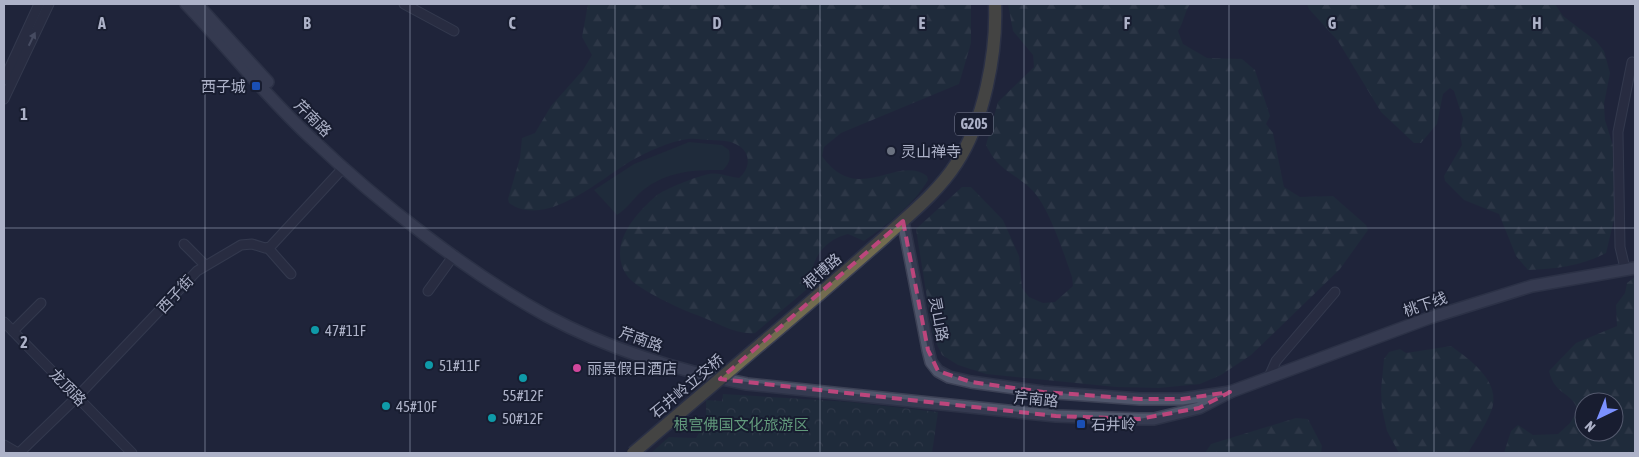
<svg xmlns="http://www.w3.org/2000/svg" width="1639" height="457" font-family="'Asap Condensed','Noto Sans SC',sans-serif">
	<style>
		.green { fill: #21333c }
		.forest { fill: url(#forest-firs); fill-rule: evenodd }
		.park { fill: url(#park-crowns) }
		.lines { fill: none; stroke-linecap: round; stroke-linejoin: round }
		.minor-casing { stroke: #4d5266; stroke-width: 11 }
		.major-casing { stroke: #3c4155; stroke-width: 14 }
		.highway-casing { stroke: #3a3f53; stroke-width: 15 }
		.minor { stroke: #33374b; stroke-width: 9 }
		.major { stroke: #50566b; stroke-width: 11 }
		.highway { stroke: #726c4f; stroke-width: 12 }
		.highway-bridge-casing { stroke: #3a3f53; stroke-width: 15; stroke-linecap: butt }
		.highway-bridge { stroke: #726c4f; stroke-width: 12 }
		.oneway { fill: #767b90 }
		.marked { fill: none; stroke: #bc467c; stroke-width: 4; stroke-dasharray: 10 6; stroke-linejoin: round }
		.grid { fill: none; stroke: #adb2c8; stroke-width: 1; stroke-opacity: 0.55 }
		.transit-dot { fill: #1a4fb4; stroke: #181d30; stroke-width: 2 }
		.worship-dot { fill: #6b7280; stroke: #181d30; stroke-width: 2 }
		.culture-dot { fill: #0f9aa8; stroke: #181d30; stroke-width: 2 }
		.hotel-dot { fill: #d1479c; stroke: #181d30; stroke-width: 2 }
		.labels { text-anchor: middle; dominant-baseline: central; stroke-width: 4; stroke-linejoin: round; paint-order: stroke }
		.shield { fill: #181d30; stroke: #80859a; stroke-width: 1 }
		.shield-label { font-size: 14px; font-weight: bold; fill: #adb2c8 }
		.poi-label { font-size: 15px; fill: #adb2c8; stroke: #181d30; text-anchor: start }
		.street-label { font-size: 15px; fill: #adb2c8; stroke: #181d30 }
		.park-label { font-size: 15px; fill: #629a7c; stroke: #181d30 }
		.grid-label { font-size: 16px; text-anchor: middle; font-weight: bold; fill: #adb2c8; stroke: #181d30; stroke-width: 4; stroke-linejoin: round; paint-order: stroke }
	</style>
	<defs>
		<pattern id="forest-firs" width="22" height="20" patternUnits="userSpaceOnUse" patternTransform="scale(1.25)"><rect width="22" height="20" fill="#21333c"/><path d="M5 1l3.5 6h-7zM16 11l3.5 6h-7z" fill="#3f4e57"/></pattern>
		<pattern id="park-crowns" width="20" height="18" patternUnits="userSpaceOnUse" patternTransform="scale(1.25)"><rect width="20" height="18" fill="#21333c"/><path d="M2 6a3 3 0 1 1 6 0M12 15a3 3 0 1 1 6 0" fill="none" stroke="#3f4e57"/></pattern>
	</defs>
	<rect width="100%" height="100%" fill="#1f253b"/>
	<!-- green -->
	<path class="green" d="M689,142L722,145L729,150C731,159 729,164 723,170C693,170 667,171 642,191C633,199 627,209 617,215L594,190L634,164Z"/>
	<!-- forest -->
	<g class="forest">
		<path d="M588,4H971V43L959,84L841,133L824,147L822,156C858,207 897,154 927,176L928,180C915,203 886,226 864,241L848,234C824,240 809,260 812,285L755,333C735,335 716,322 697,315C682,310 637,289 628,277C606,247 634,215 656,196C664,189 698,176 709,174C718,172 730,177 739,178C752,167 751,149 733,143C727,140 718,141 711,140C704,140 695,138 688,139C670,141 647,152 631,161C599,180 546,229 509,203L508,199L520,158L522,138L535,133L551,106L583,70L592,55L582,37Z"/>
		<path d="M1008,4H1190C1184,13 1184,22 1178,31L1183,44L1207,58L1242,59L1255,70L1270,116L1266,124L1273,133L1284,187L1300,197L1333,196L1366,225L1368,230L1340,269L1251,355L1221,375L1200,384L1159,388L1116,387L986,374L958,365L942,355L933,336L916,229L962,187H971L1003,220L1019,256L1022,288L1029,297L1043,303L1055,302L1073,286L1072,277C1064,254 1049,207 1032,190C1013,171 999,172 986,145L998,102L1034,67L1033,55L1013,31Z"/>
		<path d="M1307,4H1555L1563,16L1596,41L1604,51L1610,73L1604,104L1605,120L1616,155L1615,216L1606,253C1581,266 1556,269 1528,270L1516,256L1499,214L1464,200L1445,181L1444,176L1462,145L1460,134L1463,119L1454,91L1450,88L1443,94L1437,124L1421,143H1414L1381,112L1338,41L1309,9Z"/>
		<path d="M1635,277V453H1504L1511,431L1518,425L1533,435L1558,434L1570,423L1578,410C1570,390 1555,396 1549,371L1576,343L1617,326L1616,305L1625,293L1627,283ZM1584,402H1614V432H1584Z"/>
		<path d="M1451,346C1469,359 1498,379 1493,405C1490,419 1475,441 1468,453H1399L1387,431L1382,409L1381,390L1384,359L1389,352L1400,349L1406,353Z"/>
		<polygon points="1296,418 1308,419 1322,446 1321,453 1205,453 1211,444"/>
	</g>
	<!-- park -->
	<polygon class="park" points="723,394 851,402 938,412 932,453 651,453 669,437 696,438 706,421 706,400 722,401"/>
	<g class="lines">
		<defs>
			<g id="minor">
				<polyline points="404,4 454,31"/>
				<polyline points="4,80 39,4"/>
				<polyline points="4,99 49,4"/>
				<polyline points="184,244 205,265"/>
				<polyline points="268,248 291,274"/>
				<polyline points="1625,268 1620,247 1618,132 1632,62"/>
				<polyline points="428,291 454,255"/>
				<polyline points="4,322 132,453"/>
				<polyline points="13,331 41,303"/>
				<polyline points="1268,379 1276,361 1335,292"/>
				<polyline points="4,445 18,453"/>
				<polyline points="19,453 77,397 197,271 241,245 252,244 265,248 270,247 344,167"/>
			</g>
			<g id="major">
				<path d="M186,4C228,48 267,98 312,139C378,202 467,272 547,316C609,349 678,371 747,384L1056,416L1139,419H1154L1199,408L1230,392"/>
				<polyline points="197,4 268,82"/>
				<polyline points="903,221 928,350 931,362 938,371 949,377 971,382 1043,392 1140,399 1182,399 1230,392 1429,318 1532,286 1635,268"/>
			</g>
			<path id="highway" d="M761,344C803,309 844,273 885,237C909,215 938,192 956,164C984,122 997,53 995,4"/>
		</defs>
		<!-- minor casing -->
		<use href="#minor" class="minor-casing"/>
		<!-- major casing -->
		<use href="#major" class="major-casing"/>
		<!-- highway casing -->
		<use href="#highway" class="highway-casing"/>
		<!-- minor -->
		<use href="#minor" class="minor"/>
		<!-- major -->
		<use href="#major" class="major"/>
		<!-- highway -->
		<use href="#highway" class="highway"/>
		<defs>
			<polyline id="highway-bridge" points="633,453 761,344"/>
		</defs>
		<!-- highway-bridge casing -->
		<use href="#highway-bridge" class="highway-bridge-casing"/>
		<!-- highway-bridge -->
		<use href="#highway-bridge" class="highway-bridge"/>
	</g>
	<!-- one-way arrows -->
	<defs><path id="oneway-solid" d="M-6-.8H1V-3.2L6.5 0L1 3.2V.8H-6Z" transform="scale(1.25)"/></defs>
	<use class="oneway" href="#oneway-solid" transform="translate(32 39) rotate(-64)"/>
	<!-- marked area -->
	<path d="M0 0H1639V457H0ZM903,221L928,350L938,371L971,382L1043,392L1140,399H1182L1230,392L1199,408L1139,419L1056,416L720,379Z" fill="#1f253b" fill-opacity=".55" fill-rule="evenodd"/>
	<path class="marked" d="M903,221L928,350L938,371L971,382L1043,392L1140,399H1182L1230,392L1199,408L1139,419L1056,416L720,379Z"/>
	<!-- grid -->
	<path class="grid" d="M205,4V453M410,4V453M615,4V453M820,4V453M1024,4V453M1229,4V453M1434,4V453M4,228H1635"/>
	<!-- markers -->
	<g class="transit-dot">
		<rect x="251" y="81" width="10" height="10" rx="2.5"/>
		<rect x="1076" y="419" width="10" height="10" rx="2.5"/>
	</g>
	<circle class="worship-dot" cx="891" cy="151" r="5"/>
	<g class="culture-dot">
		<circle cx="315" cy="330" r="5"/>
		<circle cx="429" cy="365" r="5"/>
		<circle cx="523" cy="378" r="5"/>
		<circle cx="386" cy="406" r="5"/>
		<circle cx="492" cy="418" r="5"/>
	</g>
	<circle class="hotel-dot" cx="577" cy="368" r="5"/>
	<g class="labels">
		<!-- shield labels -->
		<rect class="shield" x="955" y="112.5" width="38" height="23" rx="4"/>
		<g class="shield-label">
			<text x="974" y="124">G205</text>
		</g>
		<!-- poi labels -->
		<g class="poi-label">
			<text x="246" y="86" text-anchor="end">西子城</text>
			<text x="901" y="151">灵山禅寺</text>
			<text x="325" y="330">47#11F</text>
			<text x="439" y="365">51#11F</text>
			<text x="587" y="368">丽景假日酒店</text>
			<text x="523" y="395" text-anchor="middle">55#12F</text>
			<text x="396" y="406">45#10F</text>
			<text x="502" y="418">50#12F</text>
			<text x="1091" y="424">石井岭</text>
		</g>
		<!-- street labels -->
		<g class="street-label">
			<text transform="translate(313 118) rotate(45)">芹南路</text>
			<text transform="translate(822 271) rotate(-41)">根博路</text>
			<text transform="translate(175 294) rotate(-47)">西子街</text>
			<text transform="translate(1425 304) rotate(-19)">桃下线</text>
			<text transform="translate(939 319) rotate(79)">灵山路</text>
			<text transform="translate(641 339) rotate(20)">芹南路</text>
			<text transform="translate(687 386) rotate(-40)">石井岭立交桥</text>
			<text transform="translate(68 387) rotate(46)">龙顶路</text>
			<text transform="translate(1036 399) rotate(5)">芹南路</text>
		</g>
		<!-- park labels -->
		<g class="park-label">
			<text x="741" y="424">根宫佛国文化旅游区</text>
		</g>
	</g>
	<g class="grid-label">
		<text x="102" y="29">A</text>
		<text x="307" y="29">B</text>
		<text x="512" y="29">C</text>
		<text x="717" y="29">D</text>
		<text x="922" y="29">E</text>
		<text x="1127" y="29">F</text>
		<text x="1332" y="29">G</text>
		<text x="1537" y="29">H</text>
		<text x="24" y="120">1</text>
		<text x="24" y="348">2</text>
	</g>
	<!-- border -->
	<rect width="1639" height="457" fill="none" stroke="#adb2c8" stroke-width="10"/>
	<!-- north arrow -->
	<g transform="translate(1599 417) rotate(223)"><circle r="24" fill="#181d30" stroke="#54596d"/>
	<path d="M0-4L9 19L0 12L-9 19Z" fill="#7b91ff"/>
	<text y="-8" font-size="14" font-weight="bold" text-anchor="middle" fill="#adb2c8">N</text>
	</g>
</svg>
